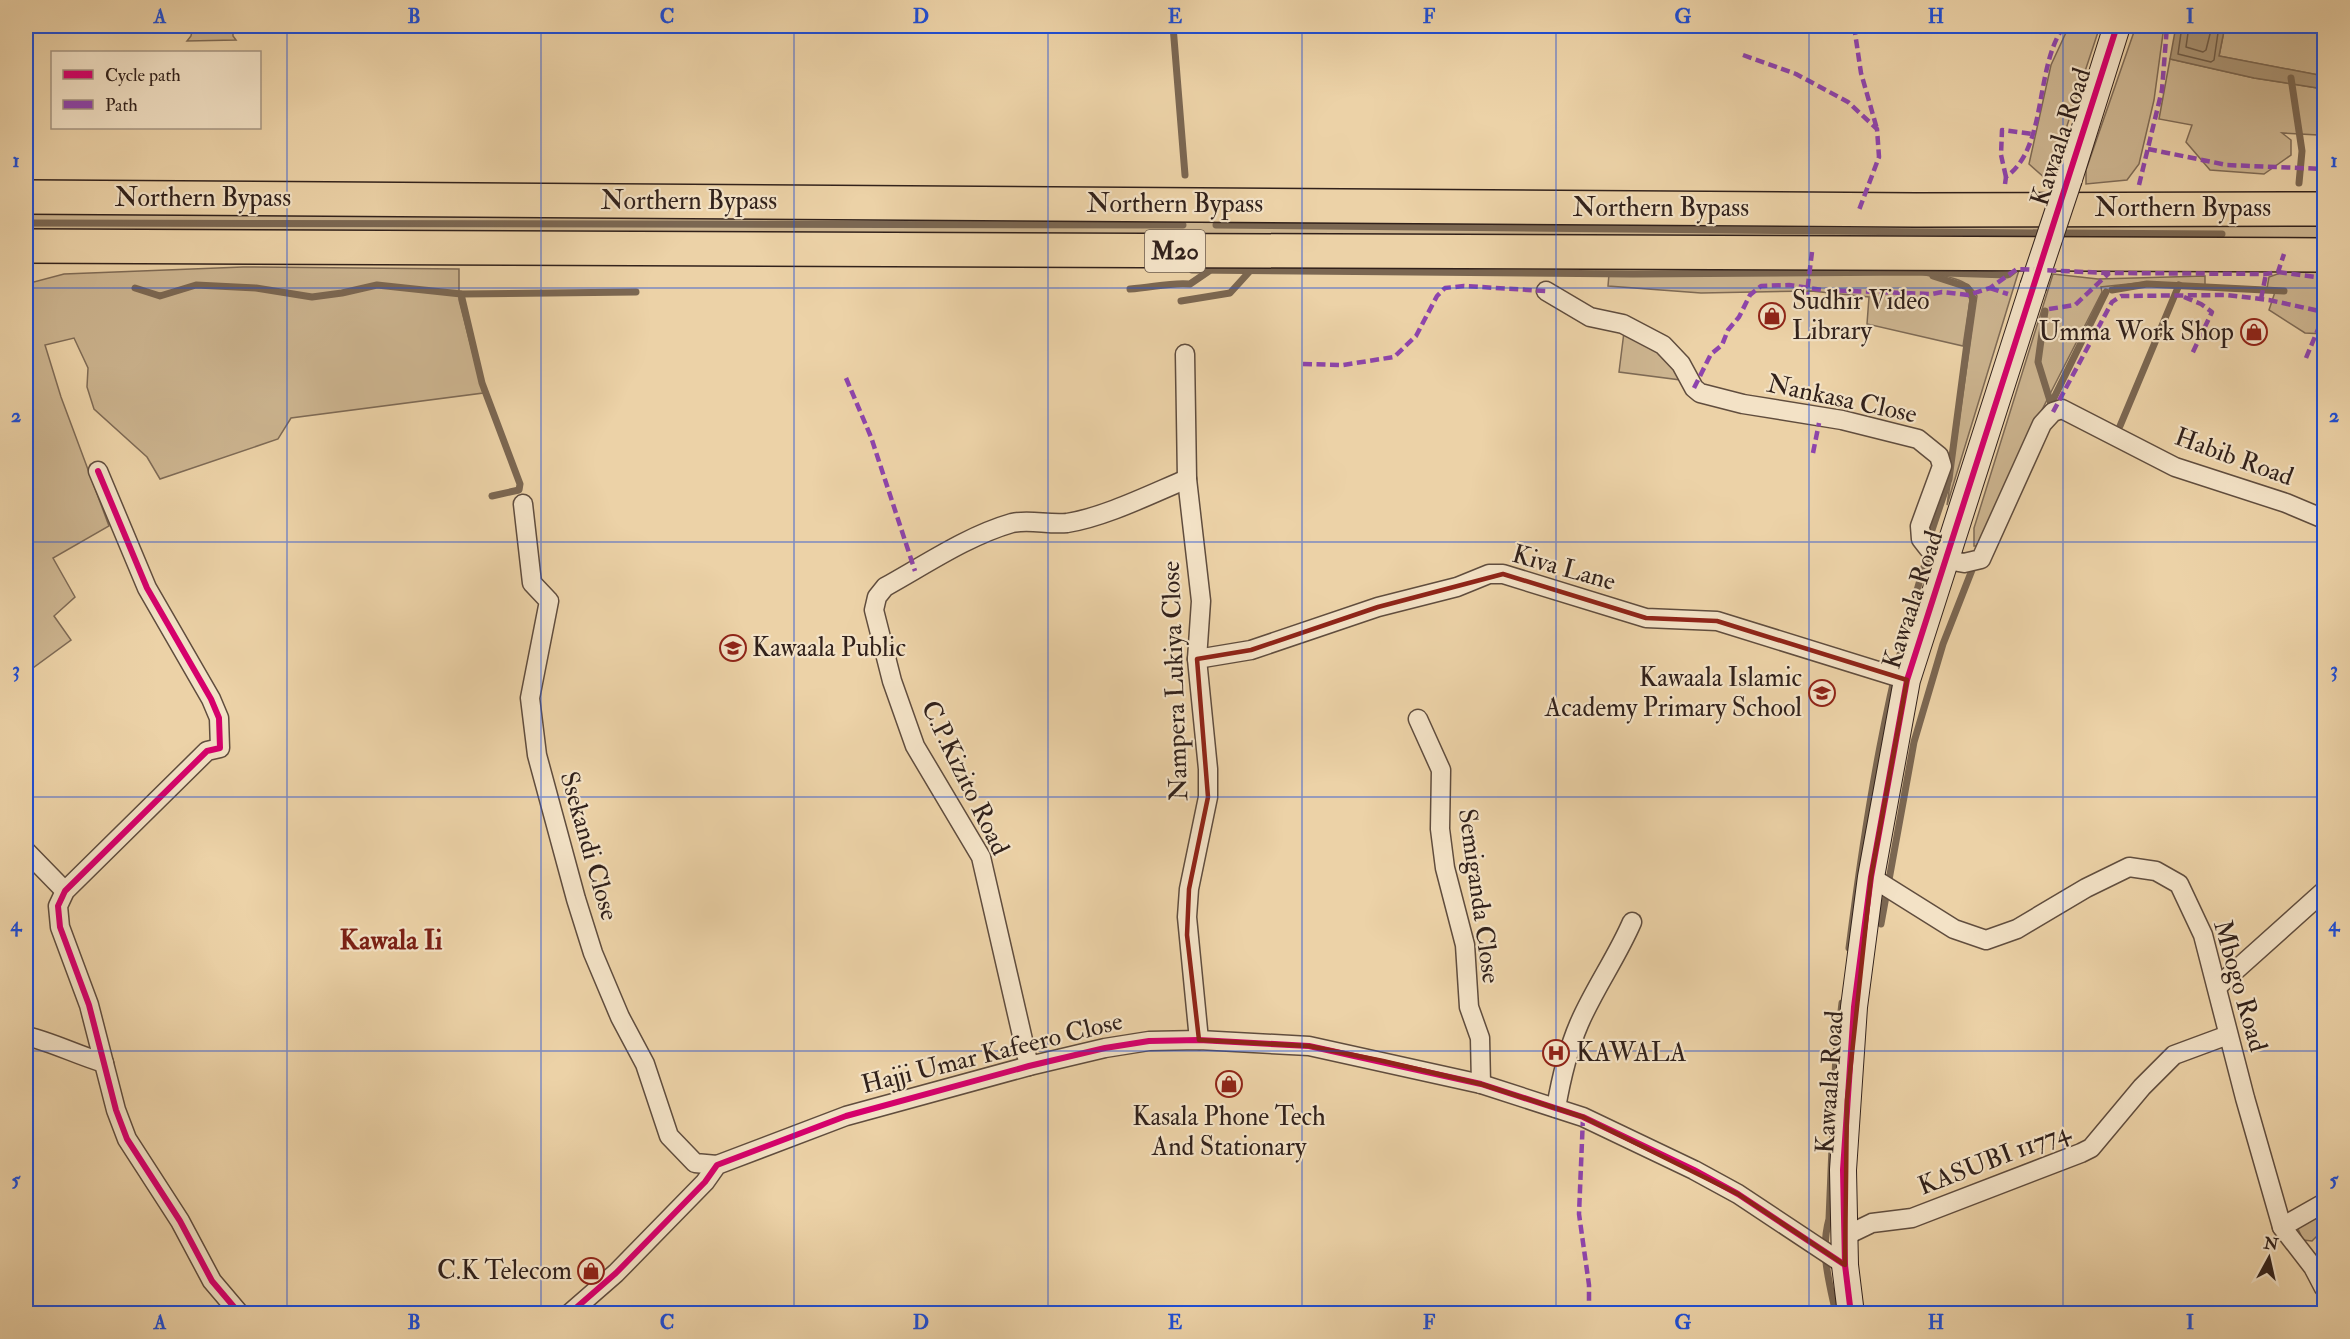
<svg xmlns="http://www.w3.org/2000/svg" width="2350" height="1339" font-family="'IM FELL Double Pica',serif">
	<style>
		.green { fill: #ccb48f; stroke: #7e6a55; stroke-width: 1.5 }
		.water { fill: #ac9677; stroke: #7b6752; stroke-width: 1.5 }
		.lines { fill: none; stroke-linecap: round; stroke-linejoin: round }
		.shore { stroke: #6e5c49; stroke-width: 1.5 }
		.stream { stroke: #7b6752; stroke-width: 7 }
		.street-casing { stroke: #604d3e; stroke-width: 21 }
		.secondary-casing { stroke: #31211b; stroke-width: 28 }
		.highway-casing { stroke: #31211b; stroke-width: 36 }
		.street { stroke: #f3e2c6; stroke-width: 18 }
		.secondary { stroke: #f3e2c6; stroke-width: 26 }
		.highway { stroke: #ecd2a7; stroke-width: 33 }
		.secondary-bridge-casing { stroke: #31211b; stroke-width: 28; stroke-linecap: butt }
		.secondary-bridge { stroke: #f3e2c6; stroke-width: 26 }
		.quiet { stroke: #8e44ad; stroke-width: 4.5; stroke-dasharray: 9 4.5; stroke-linecap: butt }
		.cycleway-casing { stroke: #f3e2c6; stroke-width: 10 }
		.cycleway { stroke: #d6006c; stroke-width: 6 }
		.marked { fill: none; stroke: #8f2418; stroke-width: 4.5; stroke-linejoin: round }
		.grid { fill: none; stroke: #1d4ed8; stroke-width: 1.5; stroke-opacity: 0.55 }
		.labels { text-anchor: middle; dominant-baseline: central; stroke-width: 4.5; stroke-linejoin: round; paint-order: stroke }
		.shield { fill: #f3e2c6; stroke: #6b5b4e; stroke-width: 1.5 }
		.shield-label { font-size: 24px; font-weight: bold; fill: #31211b }
		.street-label { font-size: 26px; fill: #31211b; stroke: #f3e2c6 }
		.poi-label { font-size: 26px; fill: #31211b; stroke: #f3e2c6; text-anchor: start }
		.quarter-label { font-size: 28px; font-weight: bold; fill: #7a1f14; stroke: #f3e2c6 }
		.neatline { fill: none; stroke: #1d4ed8; stroke-width: 2 }
		.grid-label { font-size: 20px; text-anchor: middle; font-weight: bold; fill: #1d4ed8 }
	</style>
	<rect width="100%" height="100%" fill="#ecd2a7"/>
	<filter id="stains"><feTurbulence type="fractalNoise" baseFrequency=".00333" numOctaves="4"/><feColorMatrix values="0 0 0 0 .2 0 0 0 0 .09 0 0 0 0 .02 0 0 0 .5 -.17"/></filter>
	<radialGradient id="worn" r=".72"><stop offset=".6" stop-color="#630" stop-opacity="0"/><stop offset="1" stop-color="#630" stop-opacity=".3"/></radialGradient>
	<!-- green -->
	<g class="green">
		<polygon points="193,26 233,26 233,36 236,40 187,41 191,36"/>
		<polygon points="2069,26 2100,26 2058,153 2046,179 2029,164 2051,65"/>
		<polygon points="2136,26 2164,26 2154,100 2139,164 2127,180 2086,184 2086,170"/>
		<polygon points="2225,26 2324,26 2324,76 2219,56"/>
		<polygon points="2170,59 2254,78 2324,89 2324,168 2317,168 2318,135 2282,133 2291,140 2291,155 2264,174 2210,170 2186,142 2192,125 2159,119"/>
		<polygon points="26,210 2324,220 2324,243 26,231"/>
		<polygon points="243,267 459,269 459,300 483,393 291,418 278,439 160,479 147,457 94,409 87,387 88,368 74,338 45,345 61,397 109,526 53,558 75,597 54,616 71,640 26,673 26,284 64,274"/>
		<path d="M2019,270L1947,505L1977,296C1969,280 1952,278 1937,274L2010,277Z"/>
		<polygon points="2283,272 2324,272 2324,334 2305,333 2269,310 2276,289 2267,288 2269,277"/>
		<polygon points="1916,273 1949,280 1966,288 1970,300 1963,346 1867,324 1869,297 1811,291 1701,293 1608,286 1609,274"/>
		<polygon points="2053,274 2098,279 2205,276 2205,285 2147,282 2101,287 2102,292 2024,445 1978,546 1974,546 1974,528"/>
		<path d="M1624,332C1650,339 1668,355 1681,380L1619,372Z"/>
		<polygon points="2324,1202 2324,1229 2312,1241 2303,1240 2295,1222"/>
	</g>
	<!-- water -->
	<polygon class="water" points="2176,26 2225,26 2219,56 2324,76 2324,89 2254,78 2170,59"/>
	<g class="lines">
		<!-- shore -->
		<g class="shore">
			<polyline points="2182,26 2178,54 2211,62 2214,60 2219,26"/>
			<polyline points="2189,26 2186,47 2203,52 2206,50 2212,26"/>
		</g>
		<!-- stream -->
		<g class="stream">
			<polyline points="1173,26 1185,175"/>
			<polyline points="2291,78 2302,151 2299,183"/>
			<polyline points="26,223 1183,225"/>
			<polyline points="1216,225 2045,233"/>
			<polyline points="2057,233 2222,234"/>
			<polyline points="1192,270 1633,274 1916,272 2007,275"/>
			<polyline points="135,288 160,296 196,285 256,288 312,297 342,293 377,285 461,294 636,292"/>
			<path d="M1130,289C1151,288 1170,282 1190,284L1209,271"/>
			<polyline points="2112,290 2147,284 2284,291"/>
			<polyline points="461,294 482,383 520,484 519,490 492,496"/>
			<polyline points="1181,301 1230,293 1250,271"/>
			<polyline points="2045,311 2038,362 2051,404"/>
			<polyline points="2048,410 2106,292"/>
			<polyline points="2120,426 2179,285"/>
			<polyline points="1931,533 1949,479 1973,298 1967,287 1933,276"/>
			<polyline points="1881,924 1914,742 1943,644 1972,570"/>
			<path d="M1849,948C1866,815 1887,682 1928,554"/>
			<path d="M1836,1314C1829,1281 1820,1252 1829,1219L1836,1053L1842,1003"/>
		</g>
		<defs>
			<g id="street">
				<polyline points="1546,291 1590,317 1623,324 1663,345 1681,364 1694,388 1700,393 1743,404 1842,420 1918,439 1939,456 1942,466 1920,526 1921,539 1928,548 1947,560 1964,563 1981,559 2042,424 2053,412 2062,409 2175,467 2286,503 2324,519"/>
				<polyline points="1185,354 1187,479 1201,601 1197,659 1208,769 1208,797 1189,889 1187,917 1199,1040"/>
				<polyline points="98,471 147,588 211,699 219,718 220,748 207,751 65,891 58,906 60,927 89,1005 116,1110 127,1139 180,1221 212,1281 240,1314"/>
				<polyline points="523,504 532,583 549,601 530,698 537,755 576,899 593,953 620,1017 645,1064 669,1136 695,1163 717,1165"/>
				<polyline points="1197,659 1251,650 1378,607 1457,587 1489,574 1503,574 1646,618 1717,621 1907,680"/>
				<polyline points="1418,719 1441,770 1440,829 1445,868 1465,945 1469,1007 1480,1038 1481,1084"/>
				<polyline points="26,851 65,891"/>
				<polyline points="1871,877 1954,929 1986,940 2017,929 2086,888 2129,867 2156,871 2179,884 2203,935 2245,1098 2282,1227 2313,1267 2324,1288"/>
				<polyline points="2217,987 2324,891"/>
				<path d="M26,1036C52,1042 77,1055 104,1063"/>
				<path d="M1029,1066L981,857L915,746L892,681L874,610L877,597L885,587C925,565 967,536 1012,523C1030,519 1048,525 1067,523C1105,517 1151,494 1187,479"/>
				<path d="M1556,1108C1561,1079 1567,1052 1579,1024C1594,989 1617,957 1632,922"/>
				<polyline points="2282,1227 2324,1203"/>
				<polyline points="1845,1236 1872,1223 1912,1218 2081,1153 2091,1148 2142,1087 2174,1055 2228,1035"/>
				<polyline points="569,1314 616,1273 705,1182 717,1165 846,1116 1029,1066 1105,1048 1149,1041 1199,1040 1309,1046 1481,1084 1583,1117 1694,1170 1738,1194 1845,1265"/>
			</g>
			<g id="secondary">
				<polyline points="2069,179 2117,26"/>
				<polyline points="1851,1314 1845,1265 1843,1170 1854,1007 1871,877 1907,680 2033,287"/>
			</g>
			<g id="highway">
				<polyline points="26,197 1916,210 2324,209"/>
				<polyline points="26,246 2324,255"/>
			</g>
		</defs>
		<!-- street casing -->
		<use href="#street" class="street-casing"/>
		<!-- secondary casing -->
		<use href="#secondary" class="secondary-casing"/>
		<!-- highway casing -->
		<use href="#highway" class="highway-casing"/>
		<!-- street -->
		<use href="#street" class="street"/>
		<!-- secondary -->
		<use href="#secondary" class="secondary"/>
		<!-- highway -->
		<use href="#highway" class="highway"/>
		<defs>
			<polyline id="secondary-bridge" points="2033,287 2069,179"/>
		</defs>
		<!-- secondary-bridge casing -->
		<use href="#secondary-bridge" class="secondary-bridge-casing"/>
		<!-- secondary-bridge -->
		<use href="#secondary-bridge" class="secondary-bridge"/>
		<!-- quiet -->
		<g class="quiet">
			<polyline points="1854,26 1861,73 1877,129"/>
			<polyline points="1743,55 1796,74 1848,102 1877,129 1879,157 1859,210"/>
			<polyline points="2148,149 2227,165 2324,169"/>
			<polyline points="2006,177 2001,155 2002,130 2033,134"/>
			<path d="M2005,184L2006,177C2048,147 2034,68 2064,26"/>
			<polyline points="2139,185 2162,90 2167,26"/>
			<polyline points="2278,272 2324,278"/>
			<polyline points="1990,288 2008,294"/>
			<polyline points="2184,297 2201,304 2212,312 2192,354"/>
			<polyline points="2261,299 2266,274"/>
			<polyline points="1806,301 1812,252"/>
			<polyline points="2049,309 2075,305 2109,273"/>
			<polyline points="2306,358 2324,315"/>
			<polyline points="1303,364 1343,365 1394,357 1416,336 1437,296 1445,288 1464,286 1546,291"/>
			<polyline points="846,378 871,437 915,571"/>
			<polyline points="1694,388 1711,354 1722,345 1728,330 1739,317 1750,295 1761,286 1789,285 1822,290 1932,294 1942,292 1968,295 1990,288 2017,269 2109,273 2266,274 2278,272 2284,254"/>
			<polyline points="2053,412 2112,302 2121,296 2227,295 2269,300 2324,312"/>
			<polyline points="1813,453 1819,423"/>
			<polyline points="1583,1117 1579,1214 1589,1285 1589,1314"/>
		</g>
		<defs>
			<g id="cycleway">
				<polyline points="98,471 147,588 211,699 219,718 220,748 207,751 65,891 58,906 60,927 89,1005 116,1110 127,1139 180,1221 212,1281 240,1314"/>
				<polyline points="569,1314 616,1273 705,1182 717,1165 846,1116 1029,1066 1105,1048 1149,1041 1199,1040 1309,1046 1481,1084 1583,1117 1694,1170 1738,1194 1845,1265"/>
				<polyline points="1851,1314 1845,1265 1843,1170 1854,1007 1871,877 1907,680 2117,26"/>
			</g>
		</defs>
		<!-- cycleway casing -->
		<use href="#cycleway" class="cycleway-casing"/>
		<!-- cycleway -->
		<use href="#cycleway" class="cycleway"/>
	</g>
	<!-- marked area -->
	<path class="marked" d="M1503,574L1646,618L1717,621L1907,680L1871,877L1847,1100L1845,1265L1738,1194L1583,1117L1481,1084L1383,1061L1309,1046L1199,1040L1187,935L1189,889L1208,797L1197,659L1251,650L1378,607Z"/>
	<!-- grid -->
	<path class="grid" d="M287,26V1314M541,26V1314M794,26V1314M1048,26V1314M1302,26V1314M1556,26V1314M1809,26V1314M2063,26V1314M26,288H2324M26,542H2324M26,797H2324M26,1051H2324"/>
	<!-- icons -->
	<defs>
		<symbol id="shop-ring" viewBox="-11 -11 22 22"><circle r="9.5" fill="#f3e2c6" stroke="#8f2418" stroke-width="1.5"/><path d="M-5-2.5h2.3a2.7 3.5 0 0 1 5.4 0H5L5.5 6h-11ZM-1.5-2.5h3a1.5 2.3 0 0 0-3 0Z" fill="#8f2418"/></symbol>
		<symbol id="school-ring" viewBox="-11 -11 22 22"><circle r="9.5" fill="#f3e2c6" stroke="#8f2418" stroke-width="1.5"/><path d="M0-5L7-2L0 1L-7-2ZM-4 1L0 2.5L4 1V4Q0 6-4 4Z" fill="#8f2418"/></symbol>
		<symbol id="hospital-ring" viewBox="-11 -11 22 22"><circle r="9.5" fill="#f3e2c6" stroke="#8f2418" stroke-width="1.5"/><path d="M-5-5h3v3.5h4V-5h3V5h-3V1.5h-4V5h-3Z" fill="#8f2418"/></symbol>
	</defs>
	<g fill-rule="evenodd">
		<use href="#shop-ring" x="1757" y="301" width="30" height="30"/>
		<use href="#shop-ring" x="2239" y="317" width="30" height="30"/>
		<use href="#school-ring" x="718" y="633" width="30" height="30"/>
		<use href="#school-ring" x="1807" y="678" width="30" height="30"/>
		<use href="#hospital-ring" x="1541" y="1038" width="30" height="30"/>
		<use href="#shop-ring" x="1214" y="1069" width="30" height="30"/>
		<use href="#shop-ring" x="576" y="1256" width="30" height="30"/>
	</g>
	<g class="labels">
		<!-- shield labels -->
		<rect class="shield" x="1145" y="230" width="60" height="42" rx="4.5"/>
		<g class="shield-label">
			<text x="1175" y="251">M20</text>
		</g>
		<!-- street labels -->
		<g class="street-label">
			<text transform="translate(2061 137) rotate(-72)">Kawaala Road</text>
			<text x="203" y="198">Northern Bypass</text>
			<text x="689" y="201">Northern Bypass</text>
			<text x="1175" y="204">Northern Bypass</text>
			<text x="1661" y="208">Northern Bypass</text>
			<text x="2183" y="208">Northern Bypass</text>
			<text transform="translate(1842 399) rotate(12)">Nankasa Close</text>
			<text transform="translate(2234 457) rotate(20)">Habib Road</text>
			<text transform="translate(1564 568) rotate(16)">Kiva Lane</text>
			<text transform="translate(1913 600) rotate(-72)">Kawaala Road</text>
			<text transform="translate(1175 681) rotate(-92)">Nampera Lukiya Close</text>
			<text transform="translate(965 778) rotate(64)">C.P.Kizito Road</text>
			<text transform="translate(589 846) rotate(74)">Ssekandi Close</text>
			<text transform="translate(1479 896) rotate(82)">Semiganda Close</text>
			<text transform="translate(2240 986) rotate(74)">Mbogo Road</text>
			<text transform="translate(992 1053) rotate(-14)">Hajji Umar Kafeero Close</text>
			<text transform="translate(1830 1082) rotate(-86)">Kawaala Road</text>
			<text transform="translate(1994 1159) rotate(-21)">KASUBI 11774</text>
		</g>
		<!-- poi labels -->
		<g class="poi-label">
			<text x="1792" y="301">Sudhir Video<tspan x="1792" dy="30">Library</tspan></text>
			<text x="2234" y="332" text-anchor="end">Umma Work Shop</text>
			<text x="752" y="648">Kawaala Public</text>
			<text x="1802" y="678" text-anchor="end">Kawaala Islamic<tspan x="1802" dy="30">Academy Primary School</tspan></text>
			<text x="1576" y="1053">KAWALA</text>
			<text x="1229" y="1117" text-anchor="middle">Kasala Phone Tech<tspan x="1229" dy="30">And Stationary</tspan></text>
			<text x="572" y="1271" text-anchor="end">C.K Telecom</text>
		</g>
		<!-- quarter labels -->
		<g class="quarter-label">
			<text x="391" y="940">Kawala Ii</text>
		</g>
	</g>
	<!-- margin -->
	<rect width="2350" height="1339" fill="none" stroke="#ecd2a7" stroke-width="66"/>
	<!-- legend -->
	<rect x="51" y="51" width="210" height="78" fill="#f3e2c6" stroke="#a59582" stroke-width="1.5"/>
	<rect x="63" y="70" width="30" height="9" fill="#d6006c" stroke="#a59582" stroke-width="1.5"/>
	<text x="105" y="81" font-size="18" fill="#31211b">Cycle path</text>
	<rect x="63" y="100" width="30" height="9" fill="#8e44ad" stroke="#a59582" stroke-width="1.5"/>
	<text x="105" y="111" font-size="18" fill="#31211b">Path</text>
	<!-- north arrow -->
	<g transform="translate(2269 1258) rotate(8)" stroke="#f3e2c6" stroke-width="4.5" paint-order="stroke">
	<path d="M0-4.5L10 22L0 15L-10 22Z" fill="#31211b"/>
	<text y="-9" font-size="16" font-weight="bold" text-anchor="middle" fill="#31211b">N</text>
	</g>
	<rect x="33" y="33" width="2284" height="1273" class="neatline"/>
	<g class="grid-label">
		<text x="160" y="23">A</text>
		<text x="414" y="23">B</text>
		<text x="667" y="23">C</text>
		<text x="921" y="23">D</text>
		<text x="1175" y="23">E</text>
		<text x="1429" y="23">F</text>
		<text x="1683" y="23">G</text>
		<text x="1936" y="23">H</text>
		<text x="2190" y="23">I</text>
		<text x="16" y="167">1</text>
		<text x="2334" y="167">1</text>
		<text x="16" y="422">2</text>
		<text x="2334" y="422">2</text>
		<text x="16" y="676">3</text>
		<text x="2334" y="676">3</text>
		<text x="16" y="931">4</text>
		<text x="2334" y="931">4</text>
		<text x="16" y="1186">5</text>
		<text x="2334" y="1186">5</text>
		<text x="160" y="1329">A</text>
		<text x="414" y="1329">B</text>
		<text x="667" y="1329">C</text>
		<text x="921" y="1329">D</text>
		<text x="1175" y="1329">E</text>
		<text x="1429" y="1329">F</text>
		<text x="1683" y="1329">G</text>
		<text x="1936" y="1329">H</text>
		<text x="2190" y="1329">I</text>
	</g>
	<rect width="100%" height="100%" filter="url(#stains)"/>
	<rect width="100%" height="100%" fill="url(#worn)"/>
</svg>
